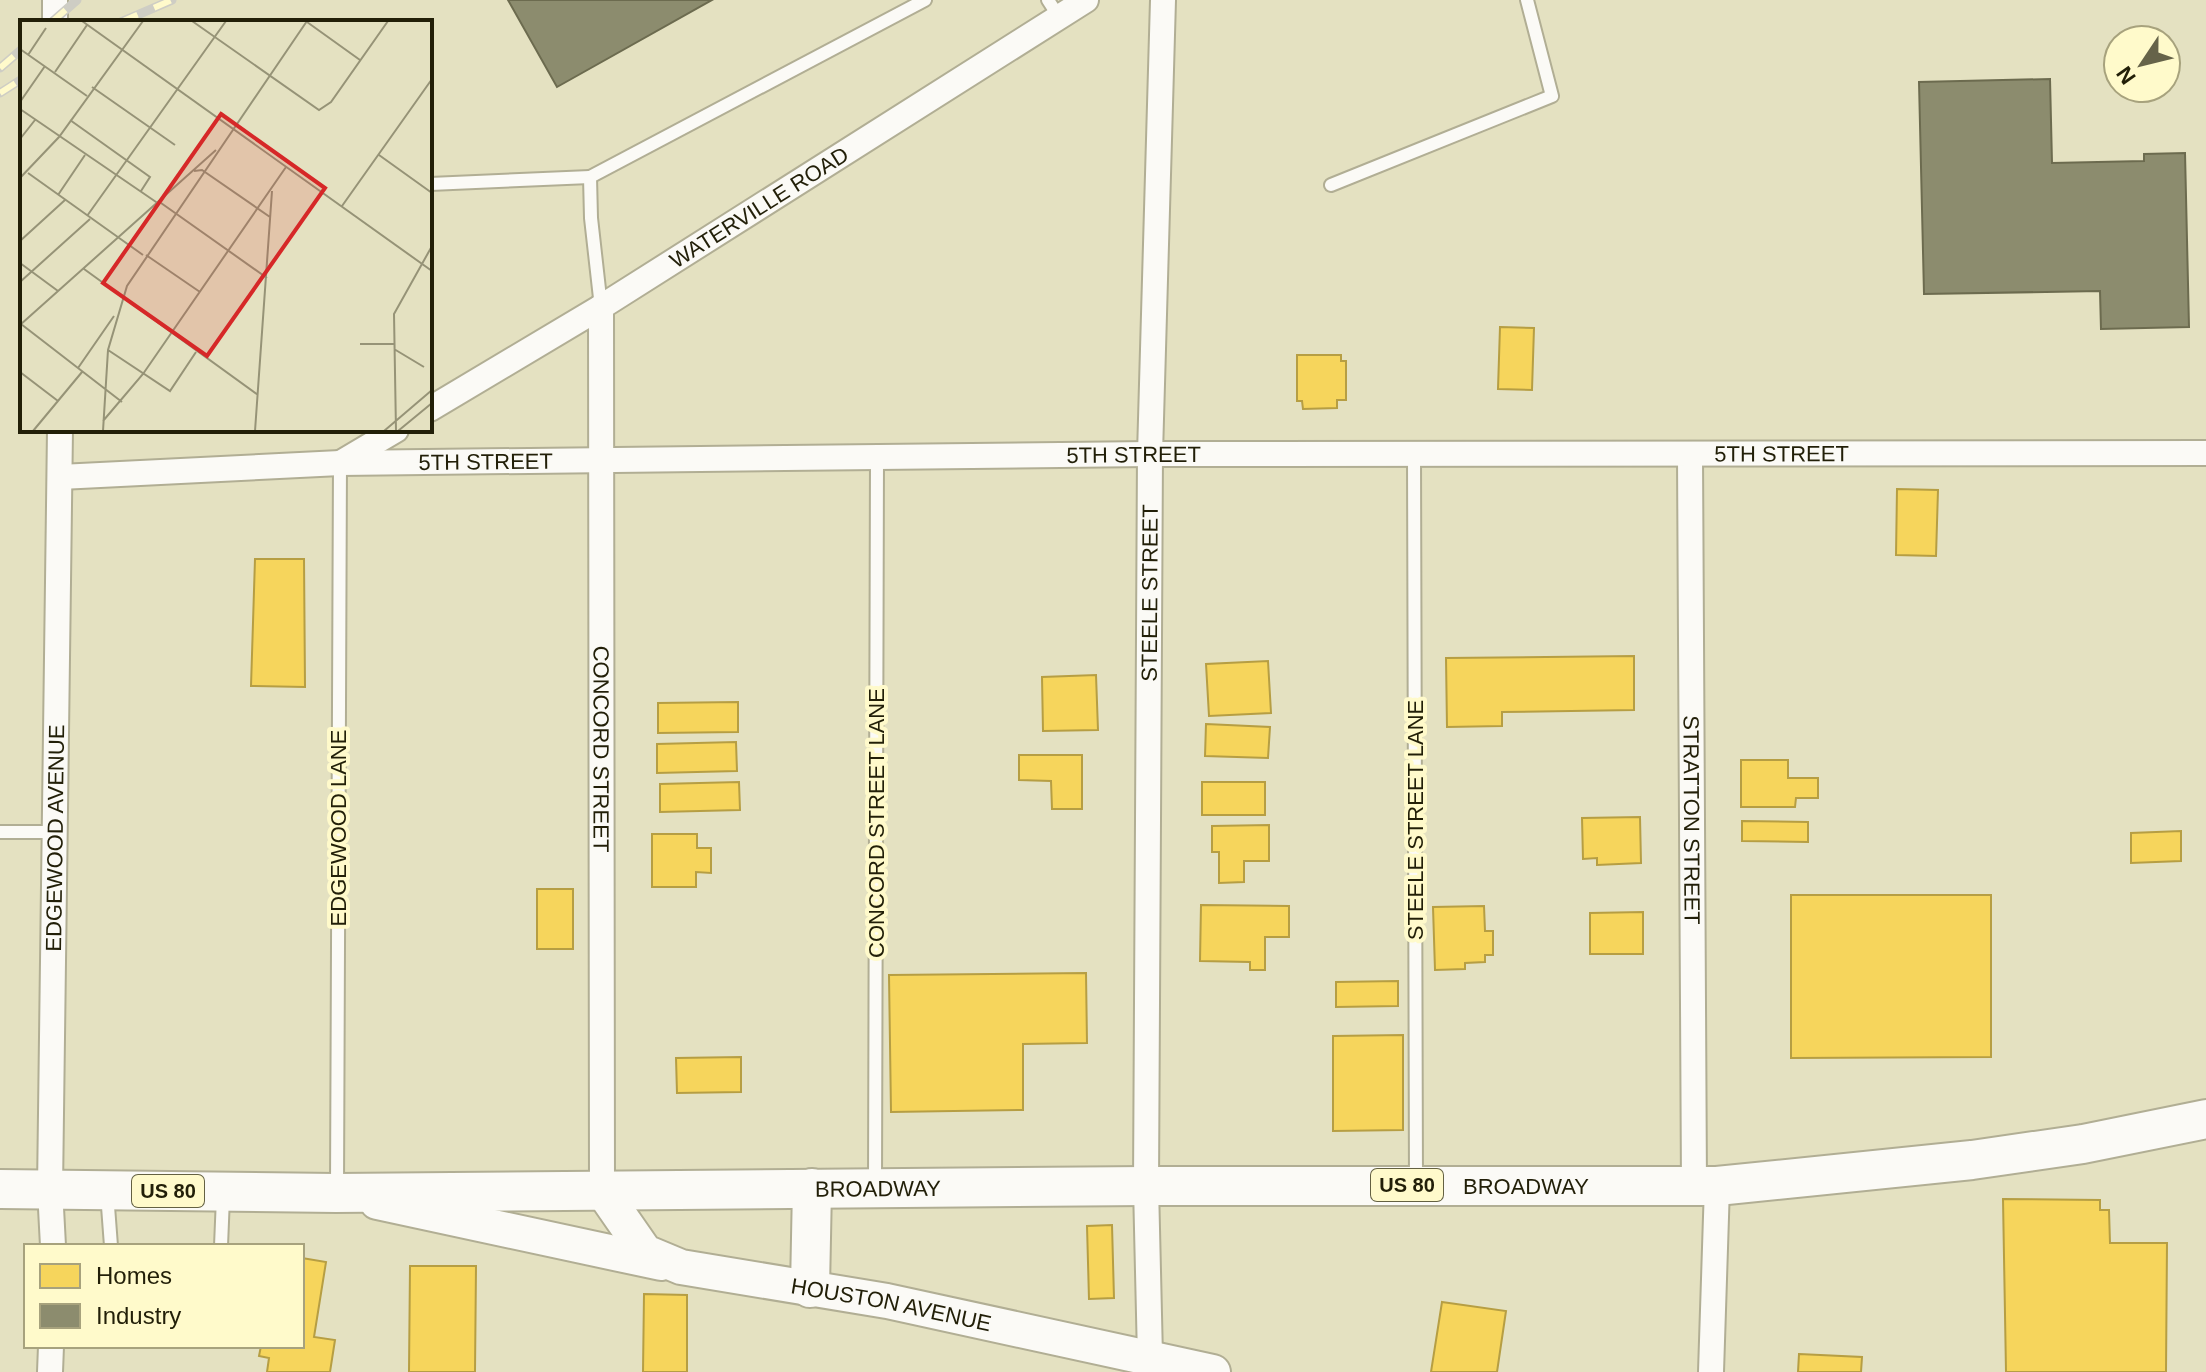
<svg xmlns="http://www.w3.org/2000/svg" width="2206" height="1372" font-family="Arial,sans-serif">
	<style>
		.homes { fill: #f6d55c; stroke: #b69e43; stroke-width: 2 }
		.industry { fill: #8c8c6e; stroke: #6c6b4f; stroke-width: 2 }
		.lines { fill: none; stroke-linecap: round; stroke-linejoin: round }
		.lane-casing { stroke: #b1ae94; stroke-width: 16 }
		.street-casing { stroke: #b1ae94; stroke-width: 28 }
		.secondary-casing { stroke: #b1ae94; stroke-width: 38 }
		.primary-casing { stroke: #b1ae94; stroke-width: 42 }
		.lane { stroke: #fbfaf6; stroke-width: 12 }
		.street { stroke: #fbfaf6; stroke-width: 24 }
		.secondary { stroke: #fbfaf6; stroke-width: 34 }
		.primary { stroke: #fbfaf6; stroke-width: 38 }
		.rail-casing { stroke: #cecdc4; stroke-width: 9 }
		.rail { stroke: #fffacb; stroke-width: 6; stroke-dasharray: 18; stroke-linecap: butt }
		.labels { text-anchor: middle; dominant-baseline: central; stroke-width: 8; stroke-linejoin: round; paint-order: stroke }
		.shield { fill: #fffacb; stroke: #646142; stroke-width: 2 }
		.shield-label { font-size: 20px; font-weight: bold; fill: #221f08 }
		.street-label { font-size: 22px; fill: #221f08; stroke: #fffacb }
		.inset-road { fill: none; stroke: #969377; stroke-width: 2 }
		.view { fill: #d62828; fill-opacity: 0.15; stroke: #d62828; stroke-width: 4 }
		.inset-edge { fill: none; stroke: #221f08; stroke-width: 4 }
	</style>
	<rect width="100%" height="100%" fill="#e4e1c1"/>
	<!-- homes -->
	<g class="homes">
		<polygon points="1500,327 1534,328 1532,390 1498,389"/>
		<polygon points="1297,355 1341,355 1341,361 1346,361 1346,400 1337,400 1337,408 1303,409 1302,401 1297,401"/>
		<polygon points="1897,489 1938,490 1936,556 1896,555"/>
		<polygon points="255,559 304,559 305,687 251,686"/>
		<polygon points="1634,656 1634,710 1502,712 1502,726 1447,727 1446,658"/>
		<polygon points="1268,661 1271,713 1209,716 1206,664"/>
		<polygon points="1096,675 1098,730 1043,731 1042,677"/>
		<polygon points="738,702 738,732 658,733 658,703"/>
		<polygon points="1206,724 1270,727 1268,758 1205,756"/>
		<polygon points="736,742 737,771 657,773 657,744"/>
		<polygon points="1019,755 1082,755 1082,809 1052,809 1051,781 1019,780"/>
		<polygon points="1741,760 1788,760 1788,778 1818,778 1818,798 1796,798 1795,807 1741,807"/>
		<polygon points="739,782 740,810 660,812 660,784"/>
		<rect x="1202" y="782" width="63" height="33"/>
		<polygon points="1640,817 1641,863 1597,865 1597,858 1583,859 1582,818"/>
		<polygon points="1742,821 1808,822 1808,842 1742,841"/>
		<polygon points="1269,825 1269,861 1244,861 1244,882 1219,883 1219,852 1212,852 1212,826"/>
		<polygon points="2181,831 2181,861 2131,863 2131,833"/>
		<polygon points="652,834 697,834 697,848 711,848 711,873 696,872 696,887 652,887"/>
		<rect x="537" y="889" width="36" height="60"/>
		<polygon points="1791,895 1991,895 1991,1057 1791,1058"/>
		<polygon points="1201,905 1289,906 1289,937 1265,937 1265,970 1250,970 1250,962 1200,961"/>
		<polygon points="1484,906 1485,931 1493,931 1493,955 1485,955 1485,962 1465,963 1465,969 1435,970 1433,907"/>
		<polygon points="1643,912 1643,954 1590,954 1590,913"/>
		<polygon points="1086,973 1087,1043 1023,1044 1023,1110 891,1112 889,975"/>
		<polygon points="1398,981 1398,1006 1336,1007 1336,982"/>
		<polygon points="1403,1035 1403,1130 1333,1131 1333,1036"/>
		<polygon points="741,1057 741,1092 677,1093 676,1058"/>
		<polygon points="2003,1199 2100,1200 2100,1210 2109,1210 2110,1243 2167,1243 2166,1372 2006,1372"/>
		<polygon points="1112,1225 1114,1298 1089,1299 1087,1226"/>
		<polygon points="302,1258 326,1262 314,1337 335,1340 330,1372 267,1372 269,1358 259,1356 261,1346 302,1346"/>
		<polygon points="410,1266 476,1266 475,1372 409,1372"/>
		<polygon points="644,1294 687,1295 687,1372 643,1372"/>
		<polygon points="1442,1302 1506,1311 1497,1372 1431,1372"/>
		<polygon points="1799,1354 1862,1357 1861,1372 1798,1372"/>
	</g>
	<!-- industry -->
	<g class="industry">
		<polygon points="508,0 712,0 557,87"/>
		<polygon points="2050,79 2052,163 2144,161 2144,154 2185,153 2189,327 2101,329 2100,291 1924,294 1919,82"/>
	</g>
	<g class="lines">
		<defs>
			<g id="lane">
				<polyline points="1048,0 1059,17"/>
				<polyline points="430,184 590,177"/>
				<polyline points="1331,185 1552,96 1527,0"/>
				<polyline points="601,307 591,218 590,177 925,0"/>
				<polyline points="1414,455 1416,1184"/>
				<polyline points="0,832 53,832"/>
				<polyline points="875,1183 877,459"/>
				<polyline points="337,1188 340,463"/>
				<polyline points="107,1193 111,1246"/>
				<polyline points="221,1246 223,1197"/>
			</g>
			<g id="street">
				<polyline points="55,22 55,0"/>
				<path id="s1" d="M601,307L602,1190"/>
				<path id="s2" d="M430,409L601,307L1086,0"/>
				<path id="s3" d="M1690,456L1694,1186"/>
				<polyline points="342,462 396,430"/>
				<path id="s4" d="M60,477L340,463L1150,454L2206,453"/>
				<path id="s5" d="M53,1246L50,1189L60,430"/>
				<path id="s6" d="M1150,1357L1146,1186L1150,454L1163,0"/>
				<polyline points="50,1372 51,1346"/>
				<polyline points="1711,1372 1717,1186"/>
			</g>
			<g id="secondary">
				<path id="s7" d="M602,1190L645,1252L681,1267L887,1301L1213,1372"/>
				<polyline points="377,1202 661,1263"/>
			</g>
			<g id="primary">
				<path id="s8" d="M0,1189L336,1193L1146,1186H1717L1972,1160L2083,1144L2206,1119"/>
				<polyline points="810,1288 812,1188"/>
			</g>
		</defs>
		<!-- lane casing -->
		<use href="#lane" class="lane-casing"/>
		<!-- street casing -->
		<use href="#street" class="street-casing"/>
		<!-- secondary casing -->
		<use href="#secondary" class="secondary-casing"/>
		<!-- primary casing -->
		<use href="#primary" class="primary-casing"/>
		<!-- lane -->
		<use href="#lane" class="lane"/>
		<!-- street -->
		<use href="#street" class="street"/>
		<!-- secondary -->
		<use href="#secondary" class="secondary"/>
		<!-- primary -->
		<use href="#primary" class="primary"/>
		<defs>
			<g id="rail">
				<polyline points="52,22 77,0"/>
				<polyline points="121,22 172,0"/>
				<polyline points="0,68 22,49"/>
				<polyline points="0,93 22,79"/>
			</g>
		</defs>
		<!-- rail casing -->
		<use href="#rail" class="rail-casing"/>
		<!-- rail -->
		<use href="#rail" class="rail"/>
	</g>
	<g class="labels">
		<!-- shield labels -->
		<g class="shield">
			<rect x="1371" y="1169" width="72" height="32" rx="6"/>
			<rect x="132" y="1175" width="72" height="32" rx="6"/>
		</g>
		<g class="shield-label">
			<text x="1407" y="1185">US 80</text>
			<text x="168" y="1191">US 80</text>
		</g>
		<!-- street labels -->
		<g class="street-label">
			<text stroke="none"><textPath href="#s2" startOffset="386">WATERVILLE ROAD</textPath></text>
			<text stroke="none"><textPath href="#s4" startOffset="1074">5TH STREET</textPath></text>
			<text stroke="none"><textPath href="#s4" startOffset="1722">5TH STREET</textPath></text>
			<text stroke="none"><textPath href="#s4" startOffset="426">5TH STREET</textPath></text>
			<text stroke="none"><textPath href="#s6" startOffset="764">STEELE STREET</textPath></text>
			<text stroke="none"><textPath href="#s1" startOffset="442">CONCORD STREET</textPath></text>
			<text transform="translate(1415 820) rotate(-90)">STEELE STREET LANE</text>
			<text stroke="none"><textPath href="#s3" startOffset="364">STRATTON STREET</textPath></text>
			<text transform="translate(876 823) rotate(-90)">CONCORD STREET LANE</text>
			<text transform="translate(338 828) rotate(-90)">EDGEWOOD LANE</text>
			<text stroke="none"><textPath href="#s5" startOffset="408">EDGEWOOD AVENUE</textPath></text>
			<text stroke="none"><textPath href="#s8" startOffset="1526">BROADWAY</textPath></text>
			<text stroke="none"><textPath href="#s8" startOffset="878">BROADWAY</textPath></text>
			<text stroke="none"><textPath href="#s7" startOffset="328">HOUSTON AVENUE</textPath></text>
		</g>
	</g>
	<!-- overview -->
	<g transform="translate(20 20)">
		<rect width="412" height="412" fill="#e4e1c1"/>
		<path class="inset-road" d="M62,1L412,251M172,1L299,90L311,82L368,1M287,2L340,40M0,29L67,76M8,35L26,8M35,52L67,5M72,67L155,125M0,82L25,46M0,89L139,184M50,100L130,157L121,171M0,119L15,100M359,135L412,173M174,151L182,150L250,197M8,153L123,235M0,158L39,117L123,1M38,175L65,135M141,183L247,258M322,186L412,59M67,196L206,1M0,221L45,180M126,235L180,272M0,243L38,271M64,249L238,375M0,262L70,199M1,304L102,382M0,305L196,130M340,324H374M374,329L404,347M88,330L150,371L176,332M58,348L94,296M0,352L38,381M83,401L123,354L266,147M13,411L62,352M83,411L88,330L107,266L287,1M235,411L252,171M364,411L412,370M376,411L374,294L412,226M378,411L412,383"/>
		<path class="view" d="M201,94L305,168L187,336L83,263Z"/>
		<rect width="412" height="412" class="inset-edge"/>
	</g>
	<!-- legend -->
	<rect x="24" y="1244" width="280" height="104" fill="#fffacb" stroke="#a7a27d" stroke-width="2"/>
	<rect x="40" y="1264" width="40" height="24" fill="#f6d55c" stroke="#a7a27d" stroke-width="2"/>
	<text x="96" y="1284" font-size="24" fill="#221f08">Homes</text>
	<rect x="40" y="1304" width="40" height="24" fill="#8c8c6e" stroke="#a7a27d" stroke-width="2"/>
	<text x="96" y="1324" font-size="24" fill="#221f08">Industry</text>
	<!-- north arrow -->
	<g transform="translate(2142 64) rotate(235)"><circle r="38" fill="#fffacb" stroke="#a7a27d" stroke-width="2"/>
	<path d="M0-6L14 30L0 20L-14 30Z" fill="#666349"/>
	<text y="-12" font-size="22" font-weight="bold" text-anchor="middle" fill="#221f08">N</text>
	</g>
</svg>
